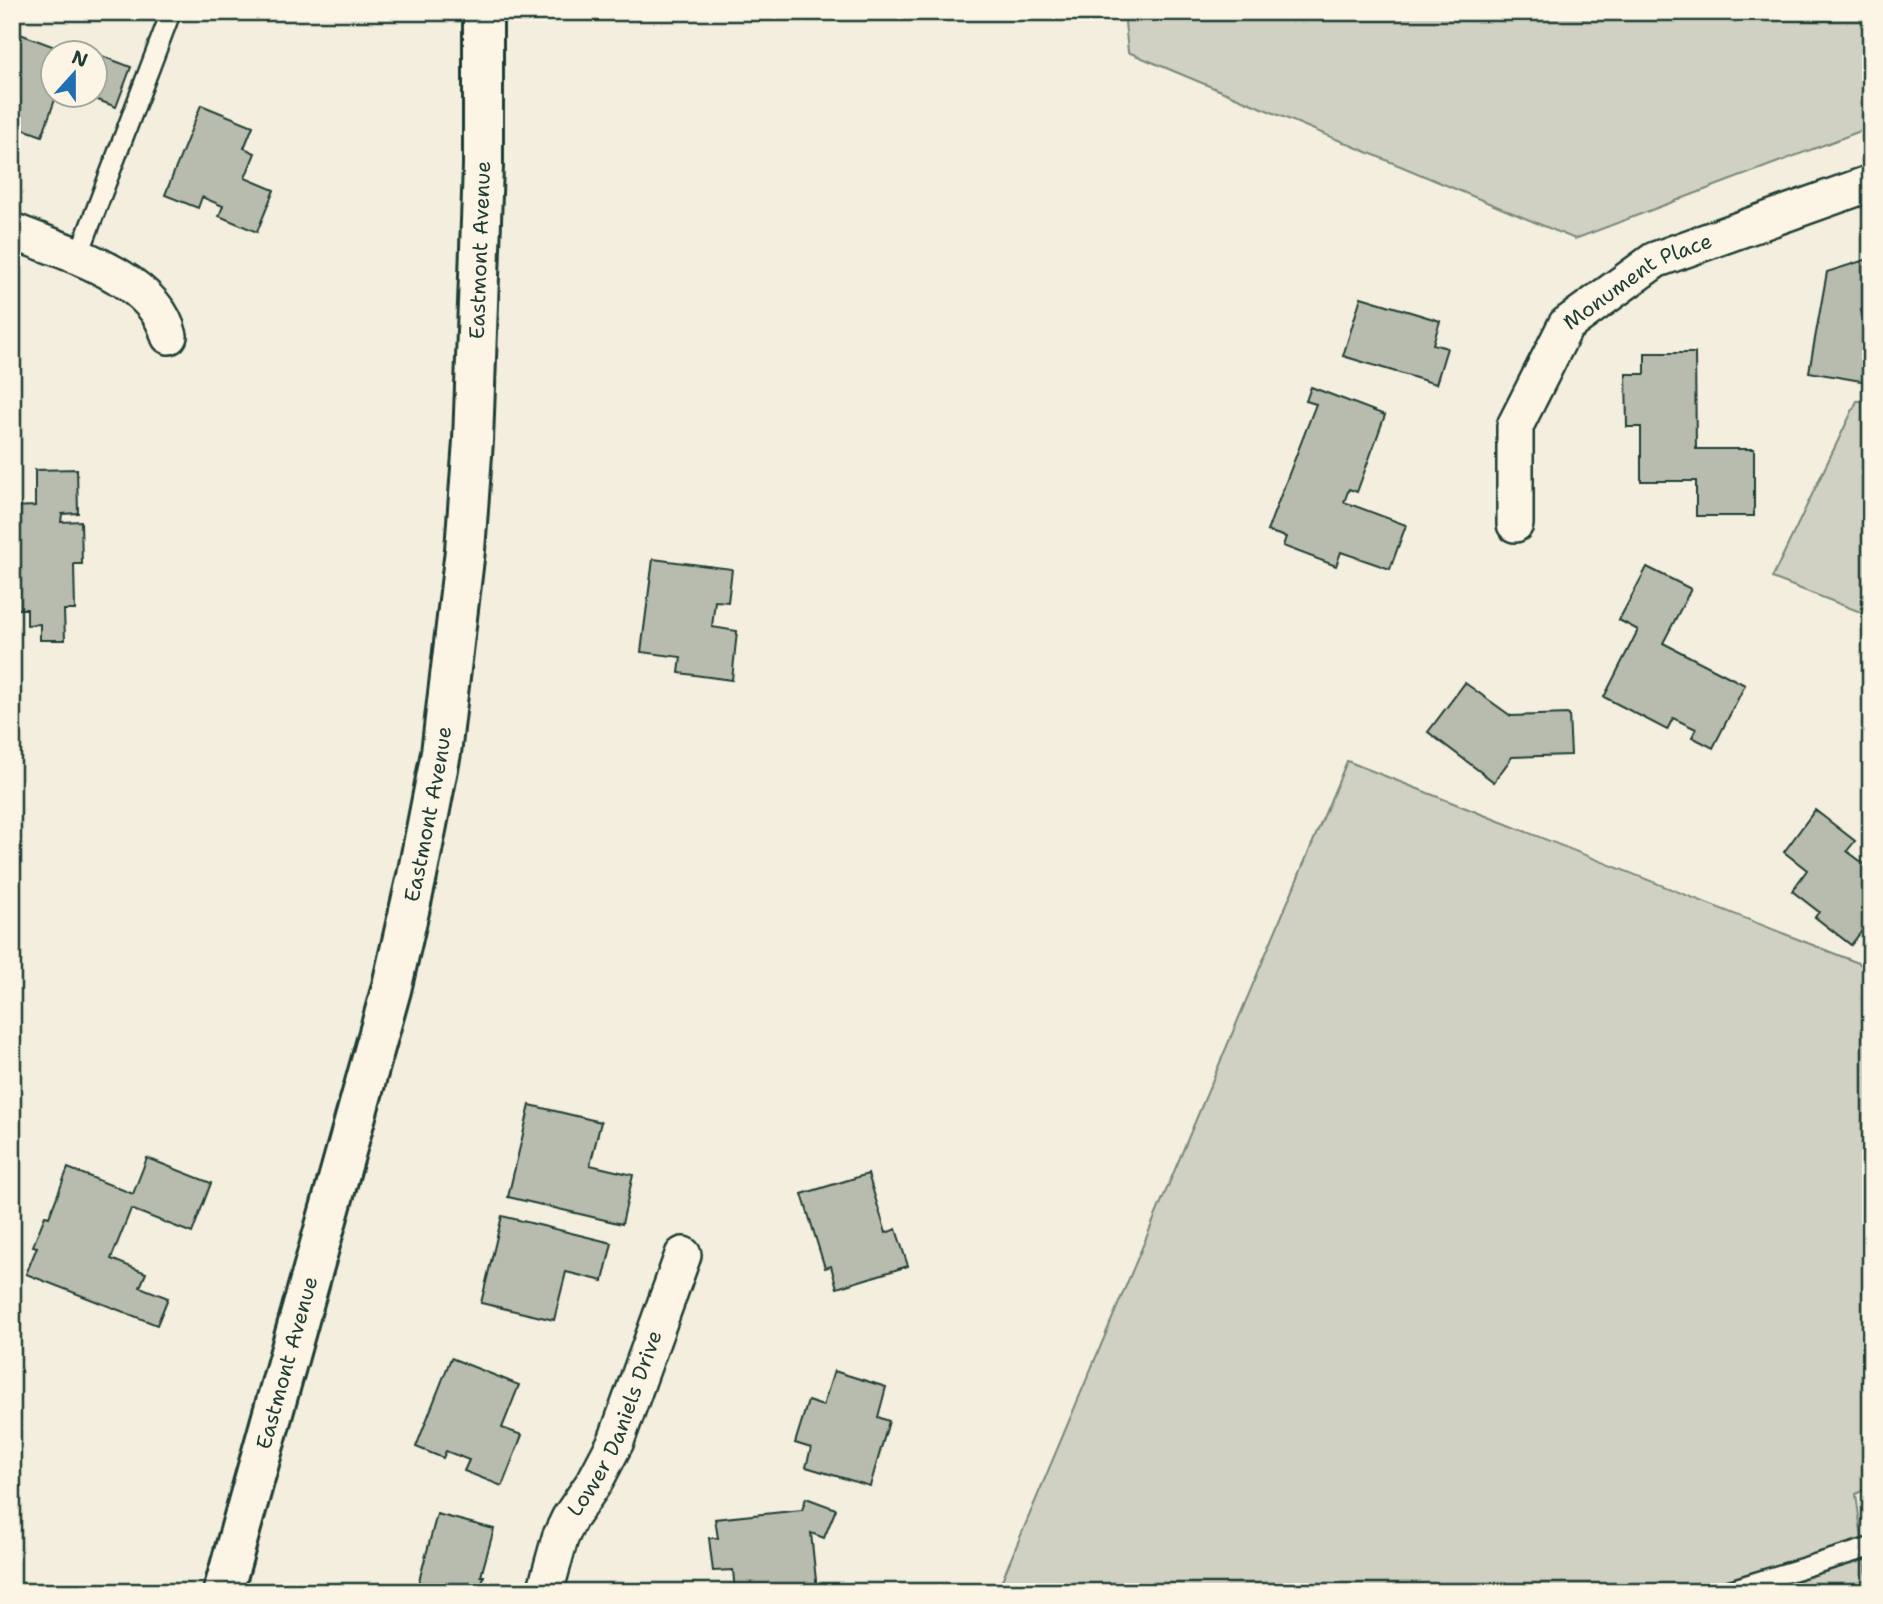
<svg xmlns="http://www.w3.org/2000/svg" width="1883" height="1604" font-family="'Shantell Sans',sans-serif">
	<style>
		.green { fill: #d0d1c2; stroke: #78877b; stroke-width: 2 }
		.building { fill: #b8bcae; stroke: #1f3d34; stroke-width: 2 }
		.lines { fill: none; stroke-linecap: round; stroke-linejoin: round }
		.lane-casing { stroke: #1f3d34; stroke-width: 23 }
		.street-casing { stroke: #1f3d34; stroke-width: 40 }
		.secondary-casing { stroke: #1f3d34; stroke-width: 44 }
		.lane { stroke: #fcf5e5; stroke-width: 18 }
		.street { stroke: #fcf5e5; stroke-width: 35 }
		.secondary { stroke: #fcf5e5; stroke-width: 38 }
		.labels { text-anchor: middle; dominant-baseline: central; stroke-width: 7; stroke-linejoin: round; paint-order: stroke }
		.street-label { font-size: 21px; fill: #1f3d34; stroke: #fcf5e5 }
	</style>
	<rect width="100%" height="100%" fill="#f3eede"/>
	<filter id="ink" filterUnits="userSpaceOnUse"><feTurbulence type="fractalNoise" baseFrequency=".0143" numOctaves="2"/><feDisplacementMap in="SourceGraphic" scale="14" xChannelSelector="R" yChannelSelector="G"/><feConvolveMatrix kernelMatrix="1 2 1 2 8 2 1 2 1" color-interpolation-filters="sRGB"/></filter>
	<g filter="url(#ink)">
		<!-- green -->
		<g class="green">
			<polygon points="1124,12 1871,12 1871,127 1575,239 1128,52"/>
			<polygon points="1871,400 1871,616 1772,578 1857,401"/>
			<polygon points="1347,761 1871,968 1871,1486 1856,1494 1869,1592 997,1592"/>
		</g>
		<!-- building -->
		<g class="building">
			<polygon points="12,31 68,52 70,44 93,52 52,52 52,94 57,94 42,136 12,125"/>
			<polygon points="94,53 131,67 116,107 82,94 94,94"/>
			<polygon points="201,105 253,126 244,148 255,153 245,178 274,190 257,232 219,216 223,206 202,197 198,208 165,195"/>
			<polygon points="1871,258 1871,307 1861,310 1870,339 1868,350 1871,351 1871,378 1861,381 1809,372 1827,272"/>
			<polygon points="1361,297 1440,321 1433,344 1447,348 1436,384 1343,356"/>
			<polygon points="1645,353 1695,353 1696,449 1754,449 1754,516 1696,516 1696,481 1641,481 1641,427 1627,427 1626,374 1645,374"/>
			<polygon points="1311,387 1385,415 1357,492 1349,489 1344,502 1406,525 1390,569 1341,552 1336,566 1283,546 1286,537 1267,531 1316,404 1306,401"/>
			<polygon points="77,469 78,513 62,514 61,522 81,521 82,564 74,564 75,610 64,610 65,640 40,640 40,624 27,625 27,609 12,609 12,507 35,506 35,470"/>
			<polygon points="653,559 732,569 728,602 715,601 712,627 737,631 732,680 679,673 681,657 641,652"/>
			<polygon points="1647,567 1691,589 1663,643 1745,685 1713,748 1692,737 1696,729 1673,718 1667,730 1604,697 1638,630 1619,620"/>
			<polygon points="1465,683 1511,716 1569,714 1571,755 1512,757 1494,782 1428,732"/>
			<polygon points="1815,810 1855,841 1847,851 1871,869 1871,919 1851,945 1815,917 1819,912 1792,891 1807,870 1784,852"/>
			<polygon points="530,1105 601,1122 590,1165 633,1175 622,1224 508,1197"/>
			<polygon points="147,1158 211,1183 192,1233 131,1209 111,1259 146,1273 140,1287 168,1298 157,1325 26,1274 37,1247 33,1246 45,1216 49,1217 68,1168 133,1194"/>
			<polygon points="868,1174 886,1233 896,1229 908,1266 837,1288 831,1266 825,1268 802,1194"/>
			<polygon points="502,1216 612,1243 603,1281 566,1272 554,1320 481,1303"/>
			<polygon points="451,1358 519,1385 502,1428 522,1435 502,1486 464,1471 469,1460 446,1451 443,1458 416,1447"/>
			<polygon points="834,1371 886,1387 878,1417 889,1421 870,1486 806,1467 811,1448 795,1443 808,1401 823,1406"/>
			<polygon points="806,1498 836,1509 824,1538 811,1533 817,1590 771,1592 770,1588 735,1592 733,1570 713,1571 709,1538 718,1538 715,1519 802,1510"/>
			<polygon points="437,1514 494,1529 481,1576 484,1576 480,1592 416,1592"/>
		</g>
		<g class="lines">
			<defs>
				<g id="lane">
					<polyline points="78,257 171,12"/>
					<polyline points="1723,1592 1871,1547"/>
				</g>
				<g id="street">
					<path d="M12,231C62,251 155,276 169,336"/>
					<path id="s1" d="M1515,524V426L1566,325L1655,260L1871,183"/>
					<path id="s2" d="M545,1592L560,1538L569,1519L595,1481L616,1441L683,1255"/>
				</g>
				<g id="secondary">
					<path id="s3" d="M223,1592L391,990L417,876L441,753L465,550L473,441L483,166V12"/>
				</g>
			</defs>
			<!-- lane casing -->
			<use href="#lane" class="lane-casing"/>
			<!-- street casing -->
			<use href="#street" class="street-casing"/>
			<!-- secondary casing -->
			<use href="#secondary" class="secondary-casing"/>
			<!-- lane -->
			<use href="#lane" class="lane"/>
			<!-- street -->
			<use href="#street" class="street"/>
			<!-- secondary -->
			<use href="#secondary" class="secondary"/>
		</g>
	</g>
	<g class="labels">
		<!-- street labels -->
		<g class="street-label">
			<text stroke="none"><textPath href="#s3" startOffset="1372">Eastmont Avenue</textPath></text>
			<text stroke="none"><textPath href="#s1" startOffset="296">Monument Place</textPath></text>
			<text stroke="none"><textPath href="#s3" startOffset="805">Eastmont Avenue</textPath></text>
			<text stroke="none"><textPath href="#s3" startOffset="238">Eastmont Avenue</textPath></text>
			<text stroke="none"><textPath href="#s2" startOffset="184">Lower Daniels Drive</textPath></text>
		</g>
	</g>
	<!-- margin -->
	<rect width="1883" height="1604" fill="none" stroke="#fcf5e5" stroke-width="42"/>
	<rect x="21" y="21" width="1841" height="1562" fill="none" stroke="#1f3d34" stroke-width="2.5" filter="url(#ink)"/>
	<!-- north arrow -->
	<g transform="translate(74 74) rotate(21)"><circle r="33" fill="#fcf5e5" stroke="#a4ab9e" stroke-width="2"/>
	<path d="M0-5L12 26L0 18L-12 26Z" fill="#1f6fb2"/>
	<text y="-10" font-size="19" font-weight="bold" text-anchor="middle" fill="#1f3d34">N</text>
	</g>
</svg>
